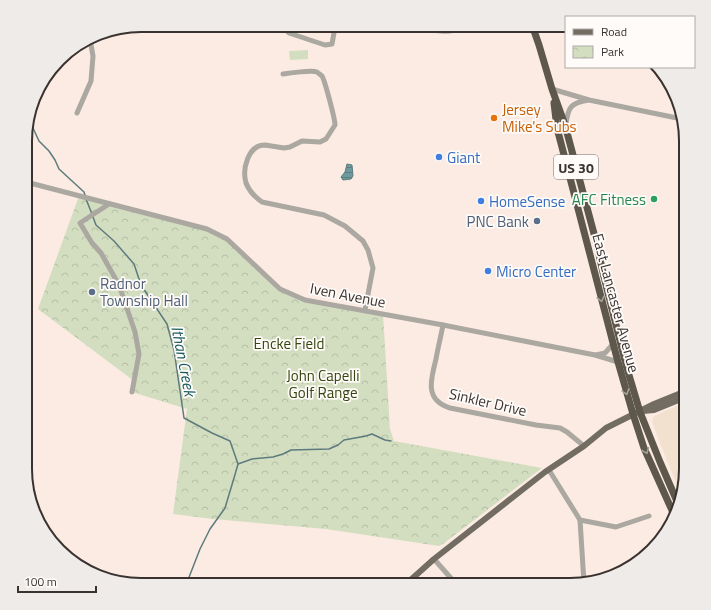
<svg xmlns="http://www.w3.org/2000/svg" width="711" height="610" font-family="'Titillium Web',sans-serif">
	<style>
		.education { fill: #f3e1d0 }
		.grass { fill: #d3dec0 }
		.park { fill: url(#park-crowns) }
		.water { fill: url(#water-rules); stroke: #5d7b7d }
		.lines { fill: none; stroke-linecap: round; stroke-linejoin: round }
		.stream { stroke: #5d7b7d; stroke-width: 1.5 }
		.minor { stroke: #aba7a1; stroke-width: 5 }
		.major { stroke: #726c62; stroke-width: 6 }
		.highway { stroke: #5e574b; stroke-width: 7 }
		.oneway { stroke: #a6a199 }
		.food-dot { fill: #e8710a; stroke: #fefbf9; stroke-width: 1.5 }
		.shop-dot { fill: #3f7fe0; stroke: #fefbf9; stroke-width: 1.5 }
		.leisure-dot { fill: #2e9e5b; stroke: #fefbf9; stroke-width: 1.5 }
		.service-dot { fill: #5c6f8a; stroke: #fefbf9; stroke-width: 1.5 }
		.labels { text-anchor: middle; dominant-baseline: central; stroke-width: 3.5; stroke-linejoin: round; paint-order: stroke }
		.shield { fill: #fefbf9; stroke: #746e6c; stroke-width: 1 }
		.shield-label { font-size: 14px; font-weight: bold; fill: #39322f }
		.food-label { font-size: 15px; fill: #c56008; stroke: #fefbf9; text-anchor: start }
		.shop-label { font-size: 15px; fill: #366cbe; stroke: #fefbf9; text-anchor: start }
		.leisure-label { font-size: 15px; fill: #27864d; stroke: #fefbf9; text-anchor: end }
		.service-label { font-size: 15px; fill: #4e5e75; stroke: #fefbf9; text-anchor: end }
		.street-label { font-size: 15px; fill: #39322f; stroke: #fefbf9 }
		.park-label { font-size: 15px; fill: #36450e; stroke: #fefbf9 }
		.water-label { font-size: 16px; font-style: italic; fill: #1a5a5f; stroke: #fefbf9 }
		.rim { fill: none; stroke: #39322f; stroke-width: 2 }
	</style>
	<defs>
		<pattern id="park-crowns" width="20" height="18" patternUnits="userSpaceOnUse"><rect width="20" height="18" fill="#d3dec0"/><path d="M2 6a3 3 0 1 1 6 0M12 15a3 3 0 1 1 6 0" fill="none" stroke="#b6bfa5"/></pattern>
		<pattern id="water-rules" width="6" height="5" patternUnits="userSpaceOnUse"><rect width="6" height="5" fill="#6d9a9e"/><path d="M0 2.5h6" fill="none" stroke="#5b7e81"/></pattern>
	</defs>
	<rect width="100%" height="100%" fill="#fbebe2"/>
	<!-- education -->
	<polygon class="education" points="686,402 686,469 681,495 656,433 652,421 654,416"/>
	<!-- grass -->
	<polygon class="grass" points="308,50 308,59 290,60 289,51"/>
	<!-- park -->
	<polygon class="park" points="79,196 207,229 227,239 281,289 305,300 383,314 390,429 394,441 542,468 443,544 439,546 326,529 213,519 173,514 187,409 132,392 134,381 38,309"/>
	<!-- water -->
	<polygon class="water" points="347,164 352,165 353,176 351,179 343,180 341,177 345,172"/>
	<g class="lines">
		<!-- stream -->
		<g class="stream">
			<polyline points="27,122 33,128 39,141 49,151 55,160 59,169 84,192 85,195"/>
			<polyline points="86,199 92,214"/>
			<polyline points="93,217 96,225 114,241 134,264 141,285 167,324 174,350 184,418 212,433 230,441 238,464 234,478 225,508 210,529 200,549 186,585"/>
			<polyline points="238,464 252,459 273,457 283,454 291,450 329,449 338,445 344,440 366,436 372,434 385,440 391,441"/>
		</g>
		<!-- minor -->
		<g class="minor">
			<polyline points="279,25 282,26 289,33 325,45 332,44 335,27"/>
			<path d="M420,25C439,36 461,30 481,25"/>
			<path d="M283,74C289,73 312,70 317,72C318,73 321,75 322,76C325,81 335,119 335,125L326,139L320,142L302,141L290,147L284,148L265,145C248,145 242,169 246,183C249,191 255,197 262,202L324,215L345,226L363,241L368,250L373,268L365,310"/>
			<polyline points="552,89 589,100 682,119"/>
			<polyline points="77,113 91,81 93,56 90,39"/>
			<path d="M566,124C568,107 571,103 588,100"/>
			<polyline points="26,182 207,229 227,239 280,289 305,300 443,325 595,355 618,362"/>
			<polyline points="109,204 80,223 92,243 101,253 119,285 135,332 139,354 132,392"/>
			<path d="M443,325C441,336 438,347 436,359C431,379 424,400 450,408L536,425L560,428L567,432L584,446"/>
			<polyline points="596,355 605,353 613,344"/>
			<polyline points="549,470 580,520 616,527 649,516"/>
			<polyline points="580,520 584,583"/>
			<polyline points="434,559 457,585"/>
		</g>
		<!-- major -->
		<g class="major">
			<polyline points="643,411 654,410 686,397"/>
			<polyline points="405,585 434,559 545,472 584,446 606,428 654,404 686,391"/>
		</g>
		<!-- highway -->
		<g class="highway">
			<polyline points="532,25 539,45 552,89 565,125 597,245 604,277 626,365 640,412 660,462 679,506"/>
			<polyline points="554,103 557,128 618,362 633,414 644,448 653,468 675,517"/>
		</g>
	</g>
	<!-- one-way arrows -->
	<defs><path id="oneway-chevron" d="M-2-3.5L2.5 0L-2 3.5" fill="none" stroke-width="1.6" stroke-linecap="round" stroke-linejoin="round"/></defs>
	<g class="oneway">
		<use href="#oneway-chevron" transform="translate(601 299) rotate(76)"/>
		<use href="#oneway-chevron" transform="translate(626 392) rotate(74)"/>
		<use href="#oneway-chevron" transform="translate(646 451) rotate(68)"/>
	</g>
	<!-- markers -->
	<circle class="food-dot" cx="494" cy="118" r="4"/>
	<g class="shop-dot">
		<circle cx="439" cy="157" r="4"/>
		<circle cx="481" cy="201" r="4"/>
		<circle cx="488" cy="271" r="4"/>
	</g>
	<circle class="leisure-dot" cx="654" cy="199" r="4"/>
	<g class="service-dot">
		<circle cx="537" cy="221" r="4"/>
		<circle cx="92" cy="292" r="4"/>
	</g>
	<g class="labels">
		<!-- shield labels -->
		<rect class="shield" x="554" y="155" width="44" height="24" rx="3"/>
		<g class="shield-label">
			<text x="576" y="167">US 30</text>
		</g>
		<!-- food labels -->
		<g class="food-label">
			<text x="502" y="109">Jersey<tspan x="502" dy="17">Mike's Subs</tspan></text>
		</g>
		<!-- shop labels -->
		<g class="shop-label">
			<text x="447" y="157">Giant</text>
			<text x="489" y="201">HomeSense</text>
			<text x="496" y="271">Micro Center</text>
		</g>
		<!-- leisure labels -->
		<g class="leisure-label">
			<text x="646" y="199">AFC Fitness</text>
		</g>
		<!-- service labels -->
		<g class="service-label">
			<text x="529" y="221">PNC Bank</text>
			<text x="100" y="283" text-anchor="start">Radnor<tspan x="100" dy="17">Township Hall</tspan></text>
		</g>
		<!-- street labels -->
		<g class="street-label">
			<text transform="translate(348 295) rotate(11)">Iven Avenue</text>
			<text transform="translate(616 303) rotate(75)">East Lancaster Avenue</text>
			<text transform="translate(488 402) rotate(13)">Sinkler Drive</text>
		</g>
		<!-- park labels -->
		<g class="park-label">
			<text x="289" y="343">Encke Field</text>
			<text x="323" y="375">John Capelli<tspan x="323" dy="17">Golf Range</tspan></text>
		</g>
		<!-- water labels -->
		<g class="water-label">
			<text transform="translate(184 361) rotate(79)">Ithan Creek</text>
		</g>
	</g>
	<!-- crop -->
	<path d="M0 0H711V610H0ZM141 32H570A109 109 0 0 1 679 141V469A109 109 0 0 1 570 578H141A109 109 0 0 1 32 469V141A109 109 0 0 1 141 32Z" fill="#eeebe9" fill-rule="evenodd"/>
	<path class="rim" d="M141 32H570A109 109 0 0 1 679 141V469A109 109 0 0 1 570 578H141A109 109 0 0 1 32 469V141A109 109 0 0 1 141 32Z"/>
	<!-- legend -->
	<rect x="565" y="16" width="130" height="52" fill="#fefbf9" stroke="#afaba8"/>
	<rect x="573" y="29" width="20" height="6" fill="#726c62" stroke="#afaba8"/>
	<text x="601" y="36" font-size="12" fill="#39322f">Road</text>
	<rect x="573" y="46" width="20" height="12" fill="url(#park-crowns)" stroke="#afaba8"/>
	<text x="601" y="56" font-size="12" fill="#39322f">Park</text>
	<!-- scale -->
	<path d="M18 586v6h78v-6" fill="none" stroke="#39322f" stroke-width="2"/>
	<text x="24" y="586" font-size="12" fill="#39322f" stroke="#fefbf9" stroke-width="3" paint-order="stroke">100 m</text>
</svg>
